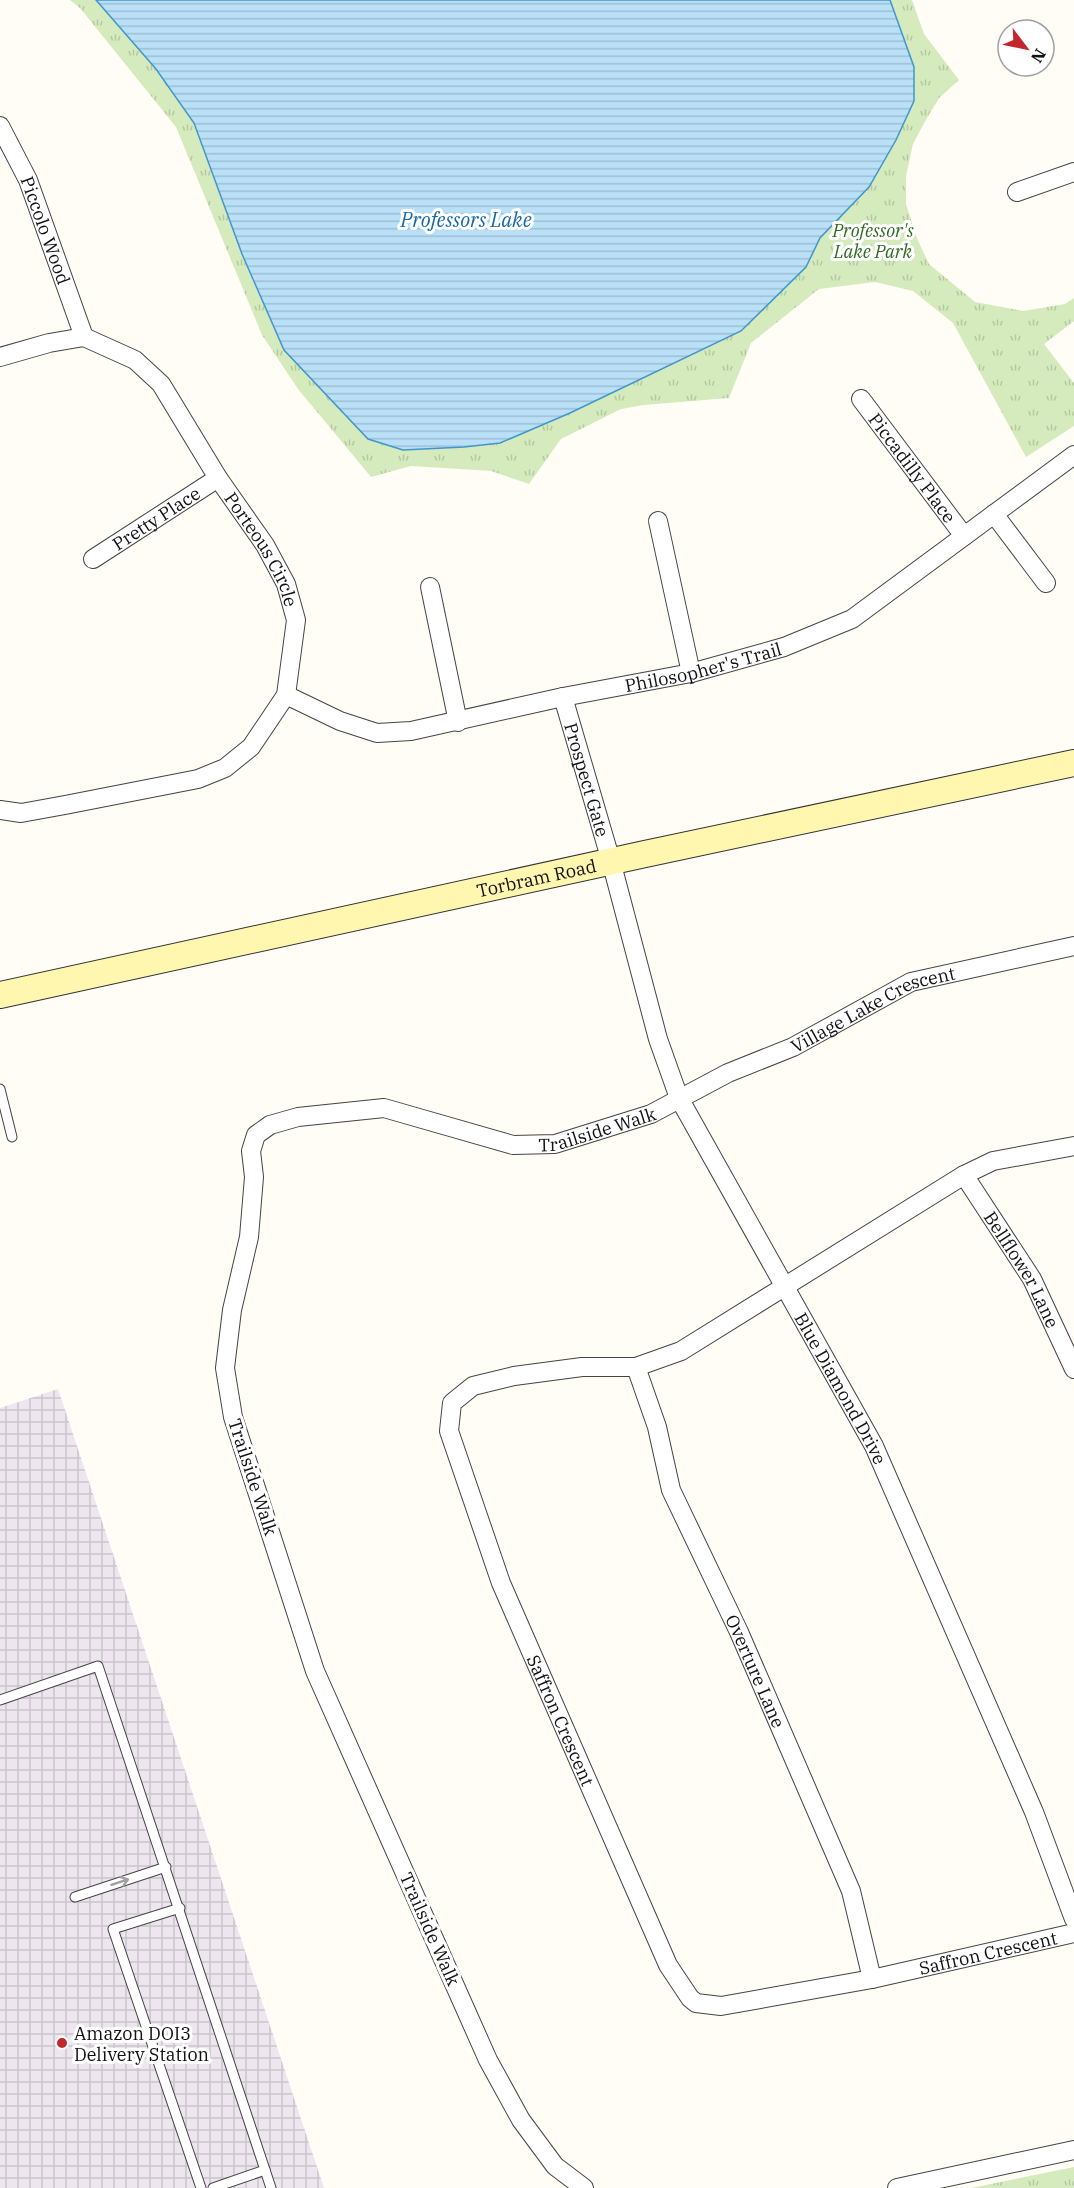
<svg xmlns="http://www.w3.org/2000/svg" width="1074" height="2188" font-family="'IBM Plex Serif',serif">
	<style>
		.industrial { fill: url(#industrial-grid) }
		.park { fill: url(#park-tufts) }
		.water { fill: url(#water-rules); stroke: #3f96cf; stroke-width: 1.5 }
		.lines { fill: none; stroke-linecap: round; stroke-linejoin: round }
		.service-casing { stroke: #444; stroke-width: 11 }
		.minor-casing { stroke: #444; stroke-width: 20 }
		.secondary-casing { stroke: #333; stroke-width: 28 }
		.service { stroke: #fff; stroke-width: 9 }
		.minor { stroke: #fff; stroke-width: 18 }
		.secondary { stroke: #fff6b0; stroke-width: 26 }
		.oneway { stroke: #a0a0a0 }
		.poi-dot { fill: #c4262e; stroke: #fff; stroke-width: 2 }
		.labels { text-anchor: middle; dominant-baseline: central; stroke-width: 6; stroke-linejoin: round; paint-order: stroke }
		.street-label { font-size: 18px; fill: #111; stroke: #fff }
		.park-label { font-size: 18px; font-style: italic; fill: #2f6b1f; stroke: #fff }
		.poi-label { font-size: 18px; fill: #111; stroke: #fff; text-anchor: start }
		.water-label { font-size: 20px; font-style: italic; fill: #1768a6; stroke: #fff }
	</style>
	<defs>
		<pattern id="industrial-grid" width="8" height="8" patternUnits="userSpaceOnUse" patternTransform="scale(1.5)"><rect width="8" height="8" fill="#eee6ef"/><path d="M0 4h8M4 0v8" fill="none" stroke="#cbc4cc"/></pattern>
		<pattern id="park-tufts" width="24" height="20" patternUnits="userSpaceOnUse" patternTransform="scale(1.5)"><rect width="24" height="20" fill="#d5ebbd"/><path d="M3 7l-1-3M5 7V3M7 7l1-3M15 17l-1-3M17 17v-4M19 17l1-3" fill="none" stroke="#b6c8a1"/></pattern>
		<pattern id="water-rules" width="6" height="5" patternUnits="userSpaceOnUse" patternTransform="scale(1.5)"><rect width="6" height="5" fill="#b9e0f7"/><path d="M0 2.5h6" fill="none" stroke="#9ebfd3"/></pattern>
	</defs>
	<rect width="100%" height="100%" fill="#fffdf5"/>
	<!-- industrial -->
	<polygon class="industrial" points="58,1389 324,2188 0,2188 0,1408"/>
	<!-- park -->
	<g class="park">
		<polygon points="70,0 96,0 156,69 194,123 242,254 669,364 741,331 806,267 820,238 869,187 914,67 890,0 912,0 924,34 959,80 940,97 928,116 913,144 906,176 906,204 916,236 929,264 975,302 1023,311 1065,304 1074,298 1074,321 1044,344 1074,383 1074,426 1026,457 953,323 913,291 875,282 819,289 751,343 729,398 644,405 621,409 561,439 529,484 491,471 411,466 371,477 298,389 262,335 176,127 80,8"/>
		<polygon points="1074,2167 1074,2188 971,2188"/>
	</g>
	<!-- water -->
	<polygon class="water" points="96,0 890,0 914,67 914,101 896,140 869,187 820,238 806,267 741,331 570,413 500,443 464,447 403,450 368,439 284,350 242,254 194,123 156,69"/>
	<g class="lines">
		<defs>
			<g id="service">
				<polyline points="0,1089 12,1137"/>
				<polyline points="0,1700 98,1666 271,2188"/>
				<polyline points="75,1897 166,1867"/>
				<polyline points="180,1908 113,1929 201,2188"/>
				<polyline points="213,2188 265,2170"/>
			</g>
			<g id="minor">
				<path id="s1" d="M0,126L28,180L84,337"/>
				<polyline points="1017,192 1074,172"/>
				<path id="s2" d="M0,357L49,343L84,337L135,360L161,384L218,478L265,545L286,584L296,620L286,695L251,747L225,768L198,779L65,805L21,813L0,810"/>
				<path id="s3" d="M861,399L964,536"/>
				<polyline points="994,514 1046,583"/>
				<polyline points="658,521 691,673"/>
				<path id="s4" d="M93,559L218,478"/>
				<polyline points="430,587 458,722"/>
				<path id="s5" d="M286,695L340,721L377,733L411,731L563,697L691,673L784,647L852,619L1074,455"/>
				<path id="s6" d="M563,697L611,861L658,1039L679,1098L874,1446L1034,1812L1074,1919"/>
				<path id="s7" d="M1074,1146L993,1161L964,1175L681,1351L636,1367H582L514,1376L473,1386L452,1403L449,1431L501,1583L668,1965L690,1998L696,2003L721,2006L872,1979L1074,1933"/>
				<path id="s8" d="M964,1175L1032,1279L1074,1369"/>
				<path id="s9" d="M636,1367L657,1427L671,1490L739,1632L851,1891L872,1979"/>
				<path id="s10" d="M584,2188L555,2166L521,2120L488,2060L315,1671L233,1417L225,1368L232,1310L249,1237L254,1177L251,1151L256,1135L270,1125L298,1117L384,1108L513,1145L555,1144L651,1114L728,1073L793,1047L911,982L1074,946"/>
				<polyline points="897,2188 1074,2150"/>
			</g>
			<g id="secondary">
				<path id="s11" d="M0,995L645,854L1074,763"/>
			</g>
		</defs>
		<!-- service casing -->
		<use href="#service" class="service-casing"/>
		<!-- minor casing -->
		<use href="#minor" class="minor-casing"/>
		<!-- secondary casing -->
		<use href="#secondary" class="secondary-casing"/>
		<!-- service -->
		<use href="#service" class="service"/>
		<!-- minor -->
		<use href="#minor" class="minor"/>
		<!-- secondary -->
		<use href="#secondary" class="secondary"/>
	</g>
	<!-- one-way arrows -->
	<defs><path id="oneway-shaft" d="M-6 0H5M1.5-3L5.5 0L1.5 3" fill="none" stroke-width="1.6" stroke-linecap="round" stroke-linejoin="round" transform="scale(1.5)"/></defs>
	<use class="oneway" href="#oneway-shaft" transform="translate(120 1882) rotate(-18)"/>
	<!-- markers -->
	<circle class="poi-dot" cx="62" cy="2043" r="6"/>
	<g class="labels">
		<!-- street labels -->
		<g class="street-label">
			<text stroke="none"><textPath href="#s1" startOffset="114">Piccolo Wood</textPath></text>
			<text stroke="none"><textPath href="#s3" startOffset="86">Piccadilly Place</textPath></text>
			<text stroke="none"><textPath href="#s4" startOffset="75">Pretty Place</textPath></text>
			<text stroke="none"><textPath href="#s2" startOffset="372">Porteous Circle</textPath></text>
			<text stroke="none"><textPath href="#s5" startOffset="432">Philosopher's Trail</textPath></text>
			<text stroke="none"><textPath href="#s6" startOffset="86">Prospect Gate</textPath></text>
			<text stroke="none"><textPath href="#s11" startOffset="549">Torbram Road</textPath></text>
			<text stroke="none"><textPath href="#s10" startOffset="1797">Village Lake Crescent</textPath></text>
			<text stroke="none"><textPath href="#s10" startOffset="1494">Trailside Walk</textPath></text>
			<text stroke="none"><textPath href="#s8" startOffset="111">Bellflower Lane</textPath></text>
			<text stroke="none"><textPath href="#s6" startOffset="750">Blue Diamond Drive</textPath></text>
			<text transform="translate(253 1477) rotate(72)">Trailside Walk</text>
			<text stroke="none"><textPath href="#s9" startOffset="328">Overture Lane</textPath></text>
			<text stroke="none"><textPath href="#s7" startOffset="1026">Saffron Crescent</textPath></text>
			<text transform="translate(430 1929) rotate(66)">Trailside Walk</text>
			<text stroke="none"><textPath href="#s7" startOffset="1638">Saffron Crescent</textPath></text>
		</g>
		<!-- park labels -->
		<g class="park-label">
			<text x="873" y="230">Professor's<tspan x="873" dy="21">Lake Park</tspan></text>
		</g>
		<!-- poi labels -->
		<g class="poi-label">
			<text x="74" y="2033">Amazon DOI3<tspan x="74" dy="21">Delivery Station</tspan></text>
		</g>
		<!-- water labels -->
		<g class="water-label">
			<text x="466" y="219">Professors Lake</text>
		</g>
	</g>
	<!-- north arrow -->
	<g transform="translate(1026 48) rotate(122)"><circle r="28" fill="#ffffff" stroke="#a0a0a0" stroke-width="1.5"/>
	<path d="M0-4.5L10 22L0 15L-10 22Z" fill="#c4262e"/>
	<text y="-9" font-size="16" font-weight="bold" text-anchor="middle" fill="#111111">N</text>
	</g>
</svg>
